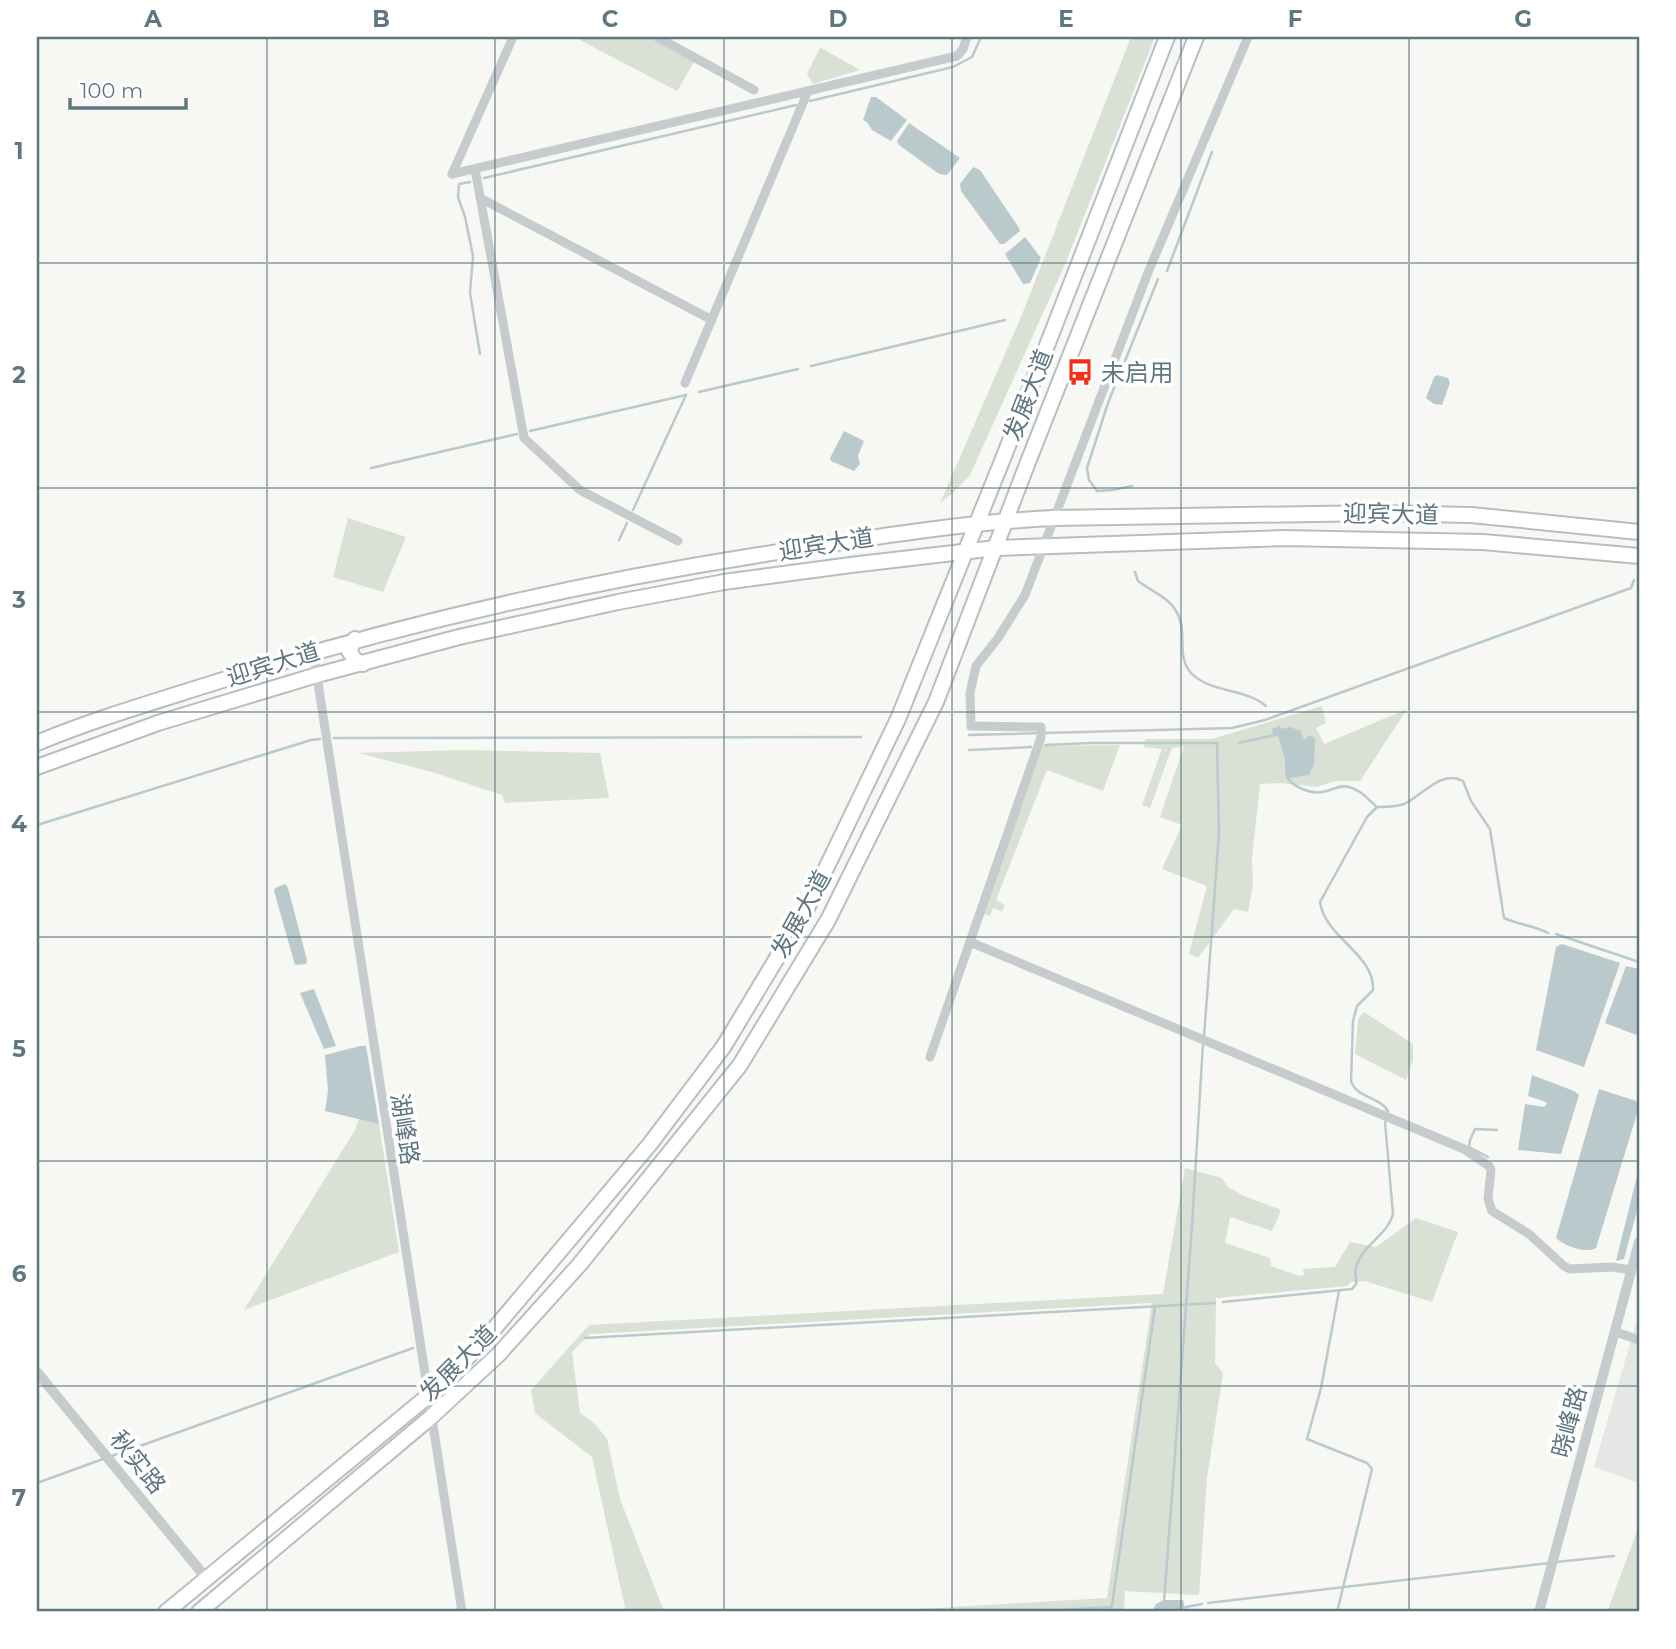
<svg xmlns="http://www.w3.org/2000/svg" width="1676" height="1649" font-family="Montserrat,'Noto Sans SC',sans-serif">
	<style>
		.built { fill: #e5e7e5 }
		.green { fill: #d9e0d4 }
		.water { fill: #bacacc }
		.lines { fill: none; stroke-linecap: round; stroke-linejoin: round }
		.stream { stroke: #bacacc; stroke-width: 2.5 }
		.primary-casing { stroke: #b9bec1; stroke-width: 18 }
		.trunk-casing { stroke: #b8bdbf; stroke-width: 18 }
		.minor { stroke: #c6cbcd; stroke-width: 9 }
		.tertiary { stroke: #c6cbcd; stroke-width: 10 }
		.primary { stroke: #fff; stroke-width: 14 }
		.trunk { stroke: #fff; stroke-width: 14 }
		.grid { fill: none; stroke: #5f7781; stroke-width: 2; stroke-opacity: 0.55 }
		.labels { text-anchor: middle; dominant-baseline: central; stroke-width: 7; stroke-linejoin: round; paint-order: stroke }
		.poi-label { font-size: 24px; fill: #5f7781; stroke: #fff; text-anchor: start }
		.street-label { font-size: 24px; fill: #5f7781; stroke: #fff }
		.neatline { fill: none; stroke: #5f7781; stroke-width: 2.5 }
		.grid-label { font-size: 23px; text-anchor: middle; font-weight: bold; fill: #5f7781 }
	</style>
	<rect width="100%" height="100%" fill="#f7f7f4"/>
	<!-- built -->
	<polygon class="built" points="1639,1313 1639,1483 1594,1467"/>
	<!-- green -->
	<g class="green">
		<polygon points="574,37 648,37 694,62 677,91"/>
		<polygon points="1131,37 1155,37 1066,262 970,475 954,492 940,503 1021,317"/>
		<polygon points="820,48 825,50 860,70 813,84 807,74"/>
		<polygon points="348,518 406,537 383,592 333,577"/>
		<polygon points="1322,706 1326,723 1316,728 1324,744 1407,709 1360,781 1336,781 1316,787 1282,783 1260,784 1252,858 1253,885 1248,912 1234,909 1198,958 1189,954 1207,886 1162,869 1182,825 1160,817 1184,746 1172,748 1150,808 1142,805 1162,749 1144,747 1146,739 1212,739"/>
		<polygon points="1120,745 1103,791 1047,770 996,900 1005,905 1002,911 993,908 990,916 983,914 1041,746"/>
		<polygon points="462,750 600,753 609,798 505,803 502,795 432,772 358,753"/>
		<polygon points="1364,1012 1413,1044 1413,1060 1406,1080 1355,1054 1358,1019"/>
		<polygon points="359,1119 379,1124 399,1252 244,1310 355,1130"/>
		<polygon points="1185,1168 1222,1178 1228,1187 1244,1196 1281,1210 1272,1231 1230,1217 1225,1243 1270,1258 1271,1266 1299,1276 1304,1275 1303,1269 1335,1267 1350,1242 1376,1247 1416,1218 1458,1232 1432,1302 1365,1281 1351,1282 1347,1286 1216,1298 1215,1363 1223,1373 1207,1478 1199,1595 1125,1591 1124,1612 869,1612 1107,1598 1152,1303 590,1334 572,1352 580,1413 595,1424 607,1439 620,1499 663,1609 663,1612 626,1612 592,1457 535,1413 531,1390 589,1325 1163,1294"/>
		<polygon points="1639,1526 1639,1612 1607,1612"/>
	</g>
	<!-- water -->
	<g class="water">
		<polygon points="871,97 876,97 907,120 891,141 872,130 867,122 863,120"/>
		<polygon points="909,123 960,158 947,175 939,174 899,145 897,141"/>
		<polygon points="973,167 980,170 1019,228 1020,231 1004,244 1000,244 961,191 960,184"/>
		<polygon points="1025,237 1041,258 1030,283 1023,284 1005,254"/>
		<polygon points="1437,375 1448,378 1450,383 1442,405 1434,404 1426,398 1434,377"/>
		<polygon points="844,431 864,441 858,456 860,464 854,471 831,461 830,458"/>
		<polygon points="1280,726 1281,729 1290,727 1301,731 1304,740 1309,735 1315,739 1314,764 1309,775 1289,778 1285,775 1285,759 1278,736 1238,744 1238,742 1273,734 1272,729"/>
		<polygon points="285,884 288,888 307,960 306,964 295,965 274,891 275,888"/>
		<polygon points="1562,944 1620,963 1584,1067 1536,1050 1556,947"/>
		<polygon points="1626,966 1639,969 1639,1036 1605,1023"/>
		<polygon points="314,989 336,1046 324,1049 300,993"/>
		<polygon points="360,1046 366,1046 379,1124 325,1111 328,1091 325,1055"/>
		<polygon points="1532,1075 1574,1091 1579,1095 1561,1154 1518,1150 1525,1104 1544,1107 1547,1104 1546,1102 1528,1096"/>
		<path d="M1599,1089L1636,1101L1639,1107L1596,1248C1585,1254 1565,1246 1556,1238Z"/>
		<polygon points="1639,1168 1639,1203 1624,1259 1616,1261"/>
		<polygon points="1164,1600 1183,1600 1186,1612 1152,1612 1156,1604"/>
	</g>
	<g class="lines">
		<!-- stream -->
		<g class="stream">
			<polyline points="810,101 953,67 972,57 981,37"/>
			<polyline points="484,178 796,105"/>
			<polyline points="470,182 459,184 458,197 465,217 473,256 470,293 480,354"/>
			<polyline points="1167,271 1212,152"/>
			<polyline points="811,366 1005,320"/>
			<polyline points="699,392 798,369"/>
			<polyline points="530,431 686,395"/>
			<polyline points="371,468 517,434"/>
			<polyline points="1132,486 1113,490 1097,491 1089,480 1087,468 1108,403 1158,279"/>
			<polyline points="633,510 686,395"/>
			<polyline points="619,540 627,523"/>
			<path d="M1135,572L1138,581C1151,591 1168,597 1176,611C1189,631 1175,655 1191,673C1210,693 1245,688 1266,706"/>
			<polyline points="969,735 1232,728 1265,720 1631,588 1634,580"/>
			<polyline points="334,738 861,737"/>
			<polyline points="1045,745 1091,743 1217,743 1219,834 1204,1037"/>
			<polyline points="969,750 1031,747"/>
			<path d="M1287,777C1293,787 1310,794 1322,792C1332,791 1339,784 1349,787C1363,791 1367,799 1377,807C1386,807 1396,807 1404,804C1423,795 1442,769 1463,781L1471,801L1490,829L1504,918C1519,925 1533,925 1548,933"/>
			<path d="M1377,807L1367,817L1320,902C1325,938 1375,954 1373,990L1357,1006L1353,1021L1351,1081C1356,1098 1379,1096 1388,1111"/>
			<polyline points="37,825 311,740 320,739"/>
			<polyline points="1556,934 1639,962"/>
			<polyline points="1488,1157 1469,1147 1470,1140 1475,1129 1497,1130"/>
			<path d="M1223,1302L1352,1289L1356,1284C1357,1278 1354,1272 1356,1267C1362,1245 1388,1235 1393,1214L1385,1122"/>
			<polyline points="585,1338 1215,1303"/>
			<polyline points="112,1456 413,1348"/>
			<polyline points="37,1483 103,1459"/>
			<polyline points="1556,1562 1614,1556"/>
			<polyline points="1164,1602 1192,1226 1203,1043"/>
			<polyline points="1208,1603 1549,1563"/>
			<polyline points="1186,1607 1202,1604"/>
			<polyline points="1026,1612 1110,1607"/>
			<polyline points="1111,1612 1155,1307"/>
			<polyline points="1337,1612 1372,1469 1367,1463 1307,1439 1321,1388 1339,1291"/>
		</g>
		<defs>
			<g id="primary">
				<polyline points="355,639 349,651 355,660 363,664"/>
				<polyline points="166,1612 428,1396 483,1342 650,1144 724,1046 807,908 898,719 1004,456 1167,37"/>
				<polyline points="199,1612 431,1417 498,1355 580,1264 740,1065 828,920 936,702 1028,462 1196,37"/>
			</g>
			<g id="trunk">
				<path d="M37,743C92,720 150,703 207,685C391,626 569,585 759,555C857,540 954,523 1053,518L1376,513L1471,515L1639,532"/>
				<polyline points="37,767 158,723 317,675 459,637 618,602 724,582 851,565 996,548 1283,538 1483,542 1639,556"/>
			</g>
		</defs>
		<!-- primary casing -->
		<use href="#primary" class="primary-casing"/>
		<!-- trunk casing -->
		<use href="#trunk" class="trunk-casing"/>
		<!-- minor -->
		<g class="minor">
			<polyline points="657,37 754,90"/>
			<polyline points="475,169 524,438 580,490 678,541"/>
			<polyline points="452,174 957,56 963,49 967,37"/>
			<polyline points="452,174 513,37"/>
			<polyline points="480,198 712,320"/>
			<polyline points="685,383 808,91"/>
			<polyline points="313,651 462,1612"/>
			<polyline points="970,942 1464,1149 1489,1166 1491,1170 1488,1199 1492,1211 1529,1234 1564,1266 1570,1269 1612,1267 1631,1270"/>
			<polyline points="930,1057 1041,737 1041,727 971,726 970,693 976,666 998,638 1025,595 1149,270 1248,37"/>
			<polyline points="1616,1332 1639,1340"/>
		</g>
		<!-- tertiary -->
		<g class="tertiary">
			<polyline points="37,1372 207,1579"/>
			<polyline points="1539,1612 1639,1242"/>
		</g>
		<!-- primary -->
		<use href="#primary" class="primary"/>
		<!-- trunk -->
		<use href="#trunk" class="trunk"/>
	</g>
	<!-- grid -->
	<path class="grid" d="M267,37V1612M495,37V1612M724,37V1612M952,37V1612M1181,37V1612M1409,37V1612M37,263H1639M37,488H1639M37,712H1639M37,937H1639M37,1161H1639M37,1386H1639"/>
	<!-- icons -->
	<defs>
		<symbol id="bus-bare" viewBox="-9 -9 18 18"><path d="M-5-6H5V4H4V6H2V4H-2V6H-4V4H-5ZM-3.5-4V0h7V-4ZM-3.5 1.2v1.5H-2V1.2ZM2 1.2v1.5H3.5V1.2Z" fill="#f32f18" stroke="#fff" stroke-width="2.5" paint-order="stroke"/></symbol>
	</defs>
	<g fill-rule="evenodd">
		<use href="#bus-bare" x="1061" y="353" width="38" height="38"/>
	</g>
	<g class="labels">
		<!-- poi labels -->
		<g class="poi-label">
			<text x="1101" y="372">未启用</text>
		</g>
		<!-- street labels -->
		<g class="street-label">
			<text transform="translate(1028 395) rotate(-69)">发展大道</text>
			<text transform="translate(1391 514) rotate(1)">迎宾大道</text>
			<text transform="translate(826 544) rotate(-9)">迎宾大道</text>
			<text transform="translate(273 664) rotate(-17)">迎宾大道</text>
			<text transform="translate(801 914) rotate(-61)">发展大道</text>
			<text transform="translate(405 1129) rotate(81)">湖峰路</text>
			<text transform="translate(458 1363) rotate(-45)">发展大道</text>
			<text transform="translate(1569 1422) rotate(-75)">晓峰路</text>
			<text transform="translate(138 1462) rotate(51)">秋实路</text>
		</g>
	</g>
	<!-- border -->
	<rect width="1676" height="1649" fill="none" stroke="#ffffff" stroke-width="77"/>
	<!-- scale -->
	<path d="M70 98v10h116v-10" fill="none" stroke="#5f7781" stroke-width="3.5"/>
	<text x="80" y="98" font-size="21" fill="#5f7781" stroke="#ffffff" stroke-width="5" paint-order="stroke">100 m</text>
	<rect x="38" y="38" width="1600" height="1572" class="neatline"/>
	<g class="grid-label">
		<text x="153" y="27">A</text>
		<text x="381" y="27">B</text>
		<text x="610" y="27">C</text>
		<text x="838" y="27">D</text>
		<text x="1066" y="27">E</text>
		<text x="1295" y="27">F</text>
		<text x="1523" y="27">G</text>
		<text x="19" y="159">1</text>
		<text x="19" y="383">2</text>
		<text x="19" y="608">3</text>
		<text x="19" y="832">4</text>
		<text x="19" y="1057">5</text>
		<text x="19" y="1282">6</text>
		<text x="19" y="1506">7</text>
	</g>
</svg>
